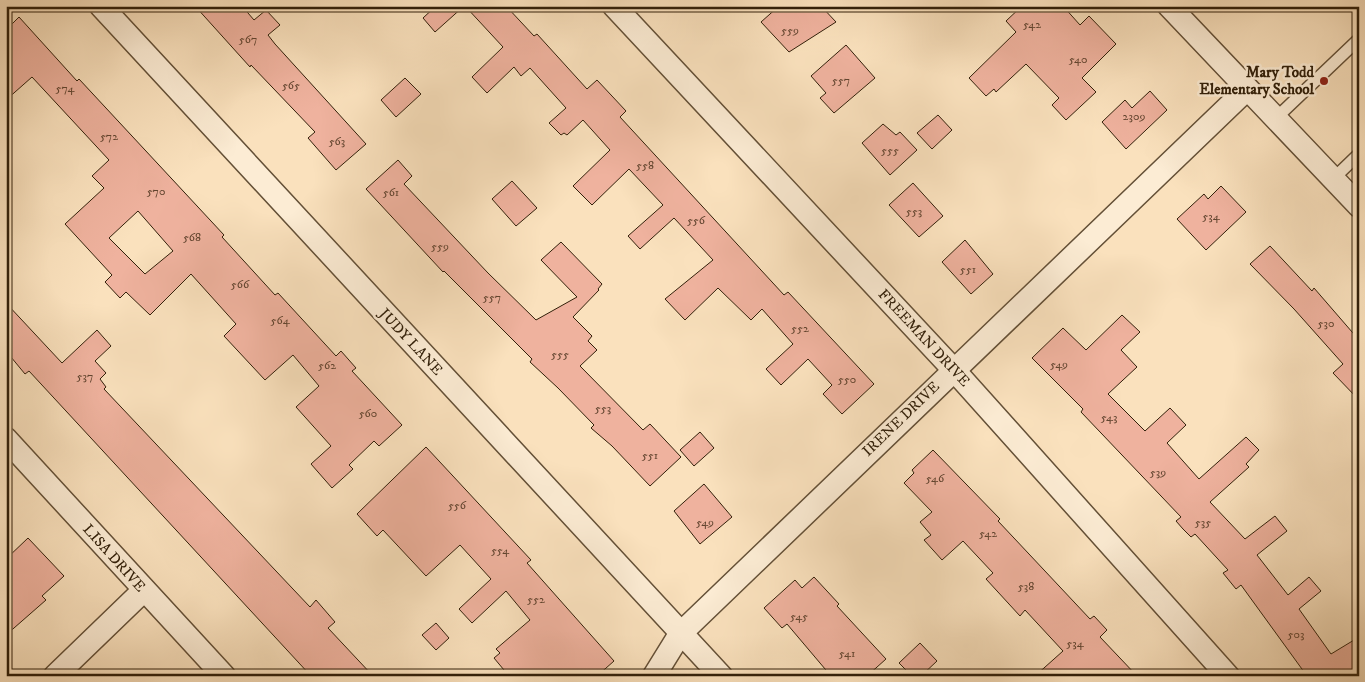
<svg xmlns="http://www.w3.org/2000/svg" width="1365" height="682" font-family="'IM FELL DW Pica',serif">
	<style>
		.building { fill: #efb29e; stroke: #32200a; fill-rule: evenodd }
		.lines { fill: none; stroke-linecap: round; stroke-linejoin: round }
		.lane-casing { stroke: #645037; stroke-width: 14 }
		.street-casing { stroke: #645037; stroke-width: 25 }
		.lane { stroke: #fcecd4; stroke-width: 11 }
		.street { stroke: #fcecd4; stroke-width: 22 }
		.poi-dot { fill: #8f2418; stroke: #fcecd4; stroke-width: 2 }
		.labels { text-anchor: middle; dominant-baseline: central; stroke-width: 5; stroke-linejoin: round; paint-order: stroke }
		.number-label { font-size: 12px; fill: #61442f }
		.poi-label { font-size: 15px; font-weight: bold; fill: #32200a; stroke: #fcecd4; text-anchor: end }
		.street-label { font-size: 15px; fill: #32200a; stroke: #fcecd4 }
	</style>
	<rect width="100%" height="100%" fill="#fae1bd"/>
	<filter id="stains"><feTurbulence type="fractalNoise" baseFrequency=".004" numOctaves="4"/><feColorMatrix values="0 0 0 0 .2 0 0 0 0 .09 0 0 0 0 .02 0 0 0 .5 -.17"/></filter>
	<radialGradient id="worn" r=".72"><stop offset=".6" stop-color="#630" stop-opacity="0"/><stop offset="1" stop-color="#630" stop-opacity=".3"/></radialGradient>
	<!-- building -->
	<g class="building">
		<polygon points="195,6 242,6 254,20 266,10 280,25 268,35 275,44 366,144 336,170 308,138 315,132 251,65 250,67"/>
		<polygon points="436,6 464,6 435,32 423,18"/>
		<polygon points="465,6 506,6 534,36 537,34 587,89 597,80 626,111 620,117 784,295 788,292 874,384 842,414 823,394 832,385 808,359 781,385 766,369 793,344 762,309 751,320 718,288 685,320 665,299 713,260 674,218 640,249 628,236 663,205 629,169 592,205 573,186 610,150 583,120 567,135 564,133 561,135 549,123 566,108 530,68 521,76 514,67 487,93 472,77 503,47"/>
		<polygon points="779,6 821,6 836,22 789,52 761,22"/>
		<polygon points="1022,6 1063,6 1080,25 1089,16 1116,44 1082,78 1096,92 1066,120 1052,105 1059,98 1026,64 996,92 994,89 986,96 969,78 1016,32 1006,21"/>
		<path d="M19,17L77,81L79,79L224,235L222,237L275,295L278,293L336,356L341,351L356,368L352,371L402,425L379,446L374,441L349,465L353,469L332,488L311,464L331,446L296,407L319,386L293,355L265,380L224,336L236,324L191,274L150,315L126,292L120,298L105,282L112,275L65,224L104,188L92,176L109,160L32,77L6,100V30ZM138,211L173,251L145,274L109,238Z"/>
		<polygon points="846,45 875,78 834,113 820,98 826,93 811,76"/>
		<polygon points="405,78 421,94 396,117 381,100"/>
		<polygon points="1150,91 1167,110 1126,149 1102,122 1125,100 1132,108"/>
		<polygon points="938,115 952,130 932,149 917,133"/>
		<polygon points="883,124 896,135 900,132 917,150 890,175 862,143"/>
		<polygon points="398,160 412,176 404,184 488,273 536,320 577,297 541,260 561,242 602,284 598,289 599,290 573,317 592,336 588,341 597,350 580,366 643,430 650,424 681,457 650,486 612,446 591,428 594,425 558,388 530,362 532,359 444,271 443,272 366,189"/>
		<polygon points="512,181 537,208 516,226 492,199"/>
		<polygon points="913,183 943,216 919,237 889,205"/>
		<polygon points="1221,186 1246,212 1206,250 1177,219 1204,194 1208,199"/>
		<polygon points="965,240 993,274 971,294 942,262"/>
		<polygon points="1270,246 1312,291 1314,288 1359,340 1359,400 1333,373 1343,364 1294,309 1250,264"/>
		<polygon points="6,303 62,363 97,330 111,346 95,361 106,373 100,379 106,387 104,389 310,607 316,600 335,622 328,628 373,676 311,676 29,371 25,374 6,351"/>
		<polygon points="1122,315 1140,332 1121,350 1137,367 1108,394 1145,431 1170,408 1186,425 1167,443 1199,479 1246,437 1259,450 1246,464 1249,467 1210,502 1245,539 1275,516 1287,531 1257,555 1288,595 1309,577 1321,591 1299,609 1331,654 1359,637 1359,676 1307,676 1241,585 1236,589 1223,573 1228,570 1195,534 1191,537 1183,529 1176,521 1181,517 1081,412 1083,409 1032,358 1063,328 1086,350"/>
		<polygon points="700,432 714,448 694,466 680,450"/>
		<polygon points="426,447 531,560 527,563 614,661 597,676 509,676 494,658 500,653 496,649 530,620 506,591 472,623 459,609 491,579 460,545 426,576 383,530 377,536 357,514"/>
		<polygon points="933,450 1000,519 998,521 1090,619 1094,616 1107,630 1100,637 1137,676 1035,676 1063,651 1025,610 1020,616 986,579 993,573 963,541 942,560 924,540 931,535 920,522 932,512 904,483 914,473 912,470"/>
		<polygon points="704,484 732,517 700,544 674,511"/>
		<polygon points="28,538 64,576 42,596 46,600 6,635 6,559"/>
		<polygon points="814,577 839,604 837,606 886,659 867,676 831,676 787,624 782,628 764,608 795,580 802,588"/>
		<polygon points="436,623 449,638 436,650 422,635"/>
		<polygon points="920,643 937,661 921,676 912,676 899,663"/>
	</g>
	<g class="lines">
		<defs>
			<g id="lane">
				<polyline points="1275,119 1359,39"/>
				<polyline points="1333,179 1359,154"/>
			</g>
			<g id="street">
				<polyline points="101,6 721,676"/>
				<polyline points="614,6 953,369 1228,676"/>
				<polyline points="1169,6 1359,206"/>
				<polyline points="6,439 224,676"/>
				<polyline points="55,676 144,590"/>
				<polyline points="654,676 680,634 1247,89"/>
			</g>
		</defs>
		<!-- lane casing -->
		<use href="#lane" class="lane-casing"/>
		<!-- street casing -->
		<use href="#street" class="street-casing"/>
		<!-- lane -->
		<use href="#lane" class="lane"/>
		<!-- street -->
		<use href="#street" class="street"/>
	</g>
	<!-- markers -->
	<circle class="poi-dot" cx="1324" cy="81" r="5"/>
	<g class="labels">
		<!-- number labels -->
		<g class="number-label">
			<text x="1032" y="24">542</text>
			<text x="790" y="30">559</text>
			<text x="248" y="39">567</text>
			<text x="1078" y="59">540</text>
			<text x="841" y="80">557</text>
			<text x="291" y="85">565</text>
			<text x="65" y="88">574</text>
			<text x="1134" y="116">2309</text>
			<text x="109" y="136">572</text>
			<text x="337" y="141">563</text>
			<text x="890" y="150">555</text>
			<text x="645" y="165">558</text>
			<text x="156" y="191">570</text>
			<text x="391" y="192">561</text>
			<text x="914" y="211">553</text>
			<text x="1211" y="216">534</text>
			<text x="696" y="220">556</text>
			<text x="192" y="237">568</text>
			<text x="440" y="246">559</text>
			<text x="968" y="269">551</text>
			<text x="240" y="284">566</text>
			<text x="492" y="297">557</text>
			<text x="280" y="320">564</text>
			<text x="1326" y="323">530</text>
			<text x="800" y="328">552</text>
			<text x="560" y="354">555</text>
			<text x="1059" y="364">549</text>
			<text x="327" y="365">562</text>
			<text x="85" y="376">537</text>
			<text x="847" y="379">550</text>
			<text x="603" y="408">553</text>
			<text x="368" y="413">560</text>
			<text x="1109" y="417">543</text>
			<text x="650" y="455">551</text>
			<text x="1158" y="472">539</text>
			<text x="935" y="478">546</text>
			<text x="457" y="505">556</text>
			<text x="705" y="522">549</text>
			<text x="1203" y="522">535</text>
			<text x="988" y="533">542</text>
			<text x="500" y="550">554</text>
			<text x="1026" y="586">538</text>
			<text x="536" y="599">552</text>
			<text x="799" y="616">545</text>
			<text x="1296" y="634">503</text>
			<text x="1075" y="643">534</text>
			<text x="847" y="653">541</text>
		</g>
		<!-- poi labels -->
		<g class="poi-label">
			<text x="1314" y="72">Mary Todd<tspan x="1314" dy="17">Elementary School</tspan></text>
		</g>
		<!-- street labels -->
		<g class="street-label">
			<text transform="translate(924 338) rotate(47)">FREEMAN DRIVE</text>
			<text transform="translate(411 342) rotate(47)">JUDY LANE</text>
			<text transform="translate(901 419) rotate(-44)">IRENE DRIVE</text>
			<text transform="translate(114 558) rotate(48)">LISA DRIVE</text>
		</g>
	</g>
	<!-- margin -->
	<rect width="1365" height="682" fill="none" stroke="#fae1bd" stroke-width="25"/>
	<rect x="8" y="8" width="1350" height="667" fill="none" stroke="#32200a" stroke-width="2.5"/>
	<rect x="12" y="12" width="1340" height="657" fill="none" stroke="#32200a"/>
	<rect width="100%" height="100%" filter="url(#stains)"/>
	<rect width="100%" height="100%" fill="url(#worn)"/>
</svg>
